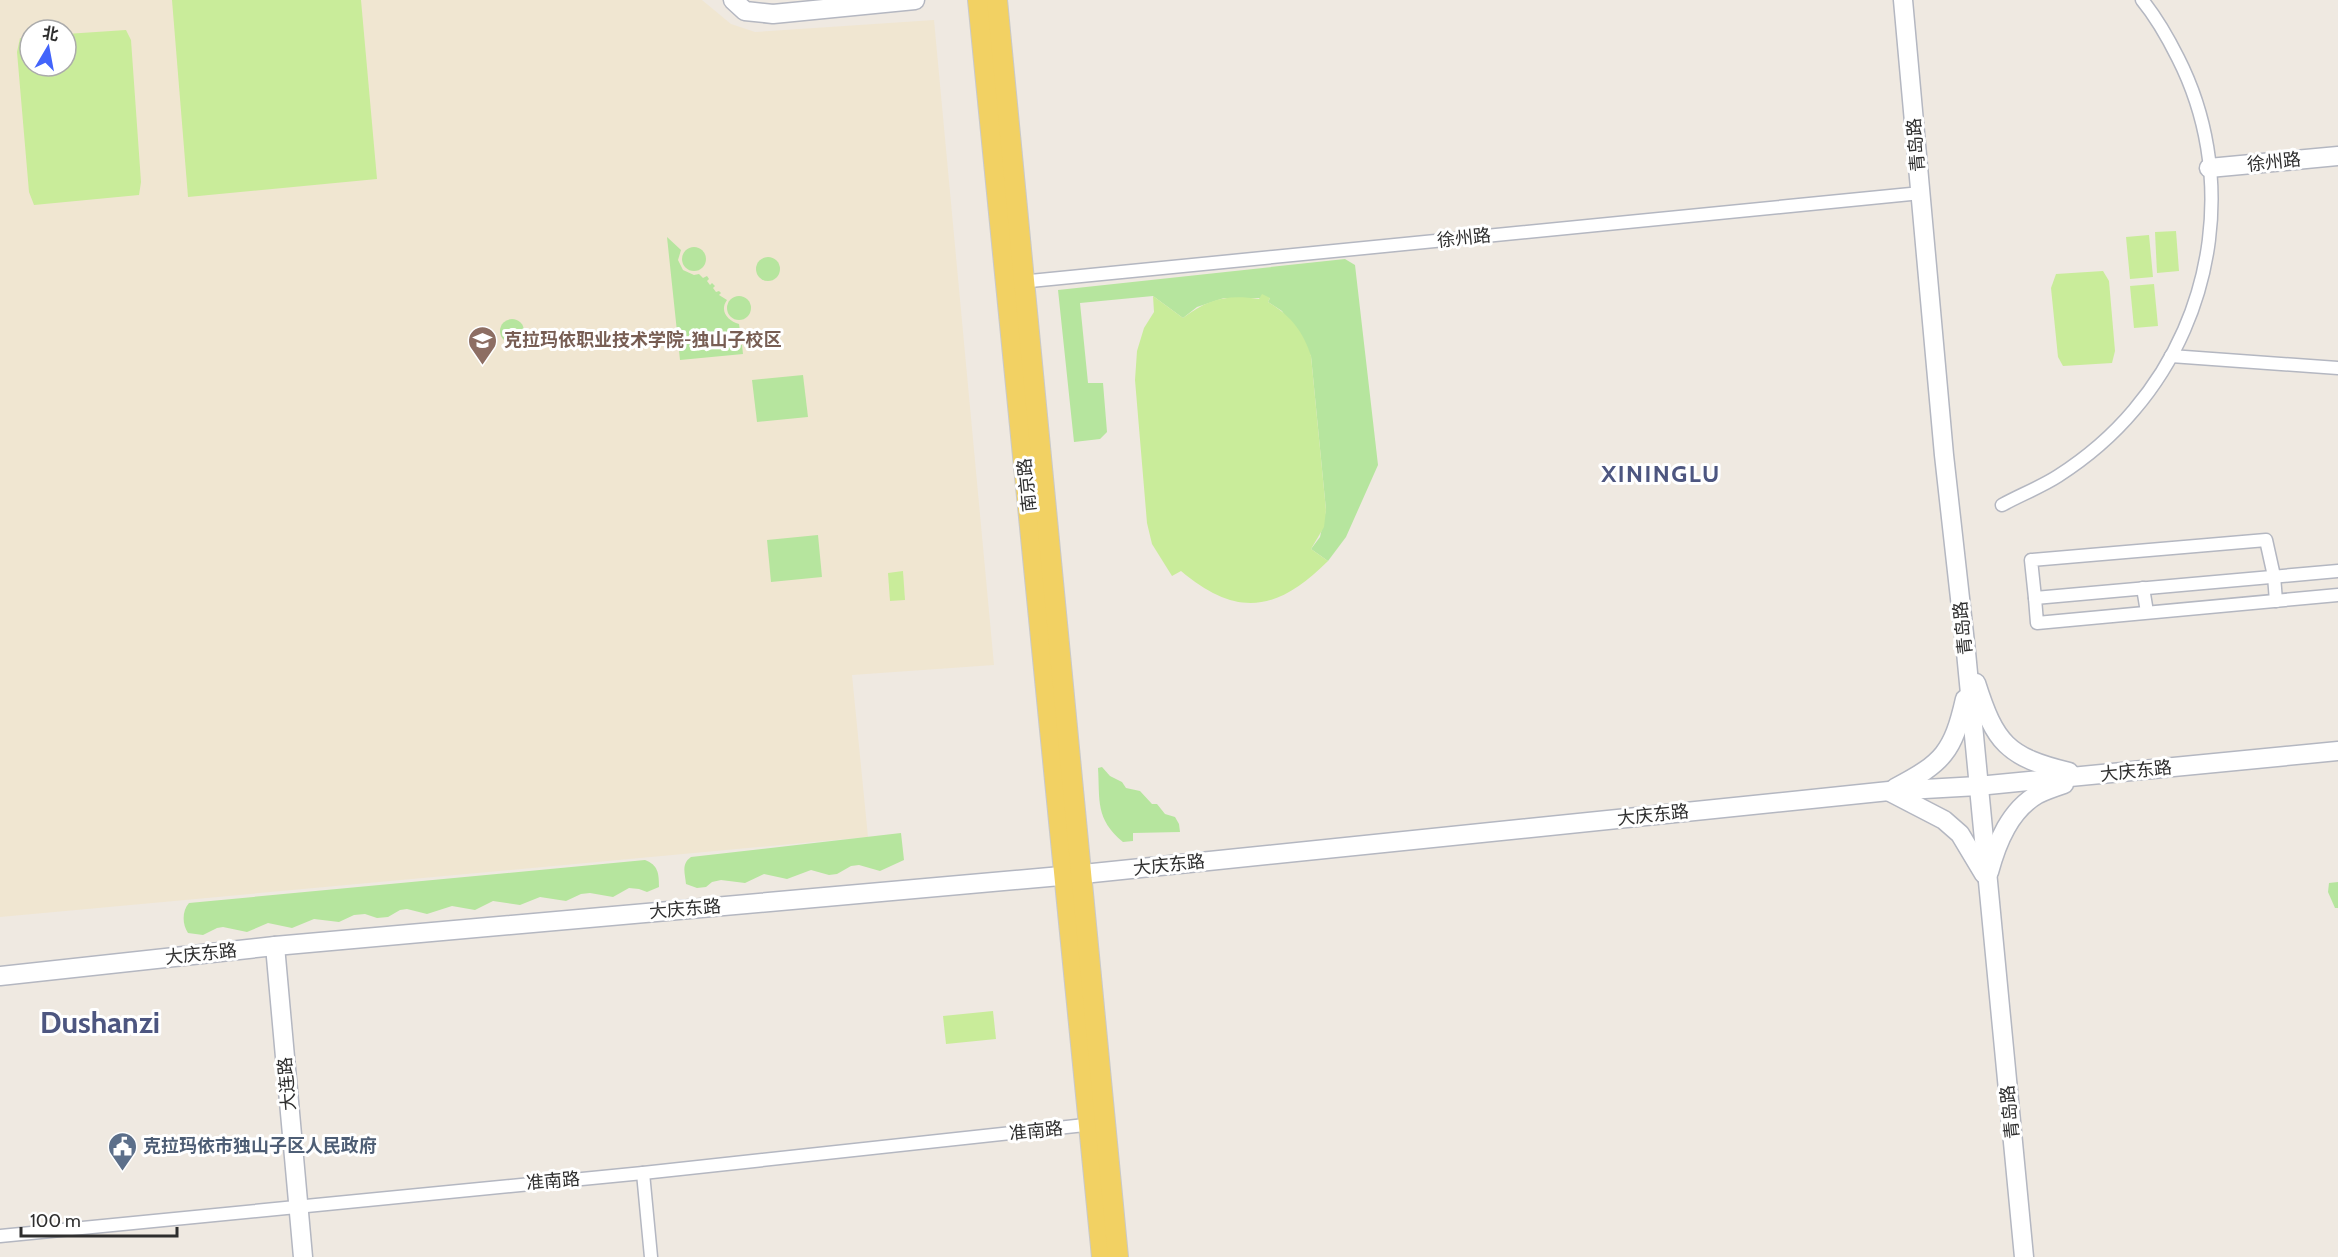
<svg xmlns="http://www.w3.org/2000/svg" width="2338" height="1257" font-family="Cabin,'Noto Sans SC',sans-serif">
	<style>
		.education { fill: #f0e6d1; fill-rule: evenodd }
		.green { fill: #b6e59e }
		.pitch { fill: #c9ec9a }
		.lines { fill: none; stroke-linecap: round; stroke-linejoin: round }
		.street-casing { stroke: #b4b7c1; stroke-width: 15 }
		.secondary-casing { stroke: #b4b7c1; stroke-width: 21 }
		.primary-casing { stroke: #c9c9c9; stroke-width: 22 }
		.street { stroke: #fff; stroke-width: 12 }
		.secondary { stroke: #fff; stroke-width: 18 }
		.primary { stroke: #f2d163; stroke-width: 20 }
		.labels { text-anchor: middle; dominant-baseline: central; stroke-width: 6; stroke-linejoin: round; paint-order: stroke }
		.street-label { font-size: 18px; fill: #2e2e2e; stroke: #fff }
		.education-label { font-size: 18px; font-weight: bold; fill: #785e54; stroke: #fff; text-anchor: start }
		.service-label { font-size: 18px; font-weight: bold; fill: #4e5e75; stroke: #fff; text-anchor: start }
		.district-label { font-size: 24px; font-weight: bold; letter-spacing: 1.5px; fill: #4d5680; stroke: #fff }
		.town-label { font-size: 30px; font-weight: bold; fill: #4d5680; stroke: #fff }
	</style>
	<rect width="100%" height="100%" fill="#efe9e1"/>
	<!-- education -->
	<path class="education" d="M0,0H702L731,24L755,32L934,20L994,665L852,675L868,837L0,917ZM30,30H66V66H30Z"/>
	<!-- green -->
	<g class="green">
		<path d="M667,237L681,250L678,260L683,270L694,275L699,274L703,278L707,276L709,279L707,281L710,285L712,283L715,286L713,288L716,292L719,291L721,293L719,295L727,300C719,311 728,321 739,324L740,331L737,332V336H740L739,345H742L743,354L680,360Z"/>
		<circle cx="694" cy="259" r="12"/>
		<circle cx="768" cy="269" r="12"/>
		<polygon points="1345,259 1355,265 1378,465 1346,537 1328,561 1311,549 1320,537 1326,510 1311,356 1282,311 1268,302 1270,298 1224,298 1197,307 1183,318 1153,296 1080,303 1088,383 1103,383 1107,432 1100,439 1074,442 1058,290"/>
		<circle cx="739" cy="308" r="12"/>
		<circle cx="512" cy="331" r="12"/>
		<polygon points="803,375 808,417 757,422 752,380"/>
		<polygon points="818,535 822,577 771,582 767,540"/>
		<path d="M1102,767L1110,776L1122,782L1126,788L1140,791L1152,804H1157L1165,814L1175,817L1179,824L1180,832L1133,833V841L1123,842C1095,819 1100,800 1098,768Z"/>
		<path d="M901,833L904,860L880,871L859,865L851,866L837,874L829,875L811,870L787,879L764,874L745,883L721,880L712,882L706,887L697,888L686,884C685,873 681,864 691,857Z"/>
		<path d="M645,860C658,865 659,873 659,887L647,892L639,889L629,888L613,897L590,893L581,894L566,901L540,897L520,905L493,901L475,910L452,906L427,914L407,909L400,910L388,917L377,918L365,914L354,915L339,922L314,919L292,928L268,923L247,932L223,927L217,928L203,935L188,933C182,924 182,911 189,903Z"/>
		<polygon points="2338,882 2338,908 2335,908 2328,892 2329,883"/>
	</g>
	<!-- pitch -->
	<g class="pitch">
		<polygon points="172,0 361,0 377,179 188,197"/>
		<polygon points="126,30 131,40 141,182 139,195 34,205 29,192 17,52 20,38 30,37 30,66 66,66 66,34"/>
		<polygon points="2176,231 2179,271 2157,273 2155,232"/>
		<polygon points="2149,235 2153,277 2130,279 2126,237"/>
		<polygon points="2103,271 2109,281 2115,351 2112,363 2063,366 2058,357 2051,288 2056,274"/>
		<polygon points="2154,284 2158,326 2134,328 2130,286"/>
		<path d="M1262,294L1270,298L1268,302C1291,316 1303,331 1311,356L1326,510L1324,527L1311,549L1328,561C1277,612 1237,618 1181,571L1172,576L1152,544L1147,523L1135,380L1137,351L1144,328L1154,312L1153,296L1183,318C1208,299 1227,294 1259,299Z"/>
		<polygon points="903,571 905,600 890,601 888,573"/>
		<polygon points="993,1011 996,1039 946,1044 943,1016"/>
	</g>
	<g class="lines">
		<defs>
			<g id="street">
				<polyline points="1020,282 1921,193"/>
				<polyline points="2171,356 2338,368"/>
				<path d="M2002,505C2020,495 2041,487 2058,476C2086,458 2113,435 2134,410C2217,313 2236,172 2178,58C2168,38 2156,17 2142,0"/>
				<polyline points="2338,571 2035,598 2037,623 2338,595"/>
				<polyline points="2143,588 2147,612"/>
				<polyline points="2035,598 2031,560 2266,540 2274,576 2276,601"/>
				<polyline points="643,1173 651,1257"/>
				<polyline points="0,1236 643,1173 1094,1124"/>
			</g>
			<g id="secondary">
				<polyline points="733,0 745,11 773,14 915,0"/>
				<polyline points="1903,0 1944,455 1966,652 2024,1257"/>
				<polyline points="2209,168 2338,156"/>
				<path d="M1976,683C1995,743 2007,757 2069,772"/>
				<path d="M1895,788C1943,763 1953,752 1965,699"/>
				<polyline points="1890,792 1944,820 1960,834 1984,874"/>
				<path d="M1989,872C1997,842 2010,810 2038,794C2046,790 2055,787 2064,784"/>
				<polyline points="275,946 303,1257"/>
				<polyline points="0,976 275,946 1083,874 1889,791 1978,786 2338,751"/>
			</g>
			<g id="primary">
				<polyline points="978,0 1102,1257"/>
				<polyline points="997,0 1118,1257"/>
			</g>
		</defs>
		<!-- street casing -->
		<use href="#street" class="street-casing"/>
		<!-- secondary casing -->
		<use href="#secondary" class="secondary-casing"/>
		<!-- primary casing -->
		<use href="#primary" class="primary-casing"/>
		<!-- street -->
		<use href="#street" class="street"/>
		<!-- secondary -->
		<use href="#secondary" class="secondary"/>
		<!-- primary -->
		<use href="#primary" class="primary"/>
	</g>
	<!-- icons -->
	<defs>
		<symbol id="university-pin" viewBox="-11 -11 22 30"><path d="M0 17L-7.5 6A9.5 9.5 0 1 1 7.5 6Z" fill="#8d6e63" stroke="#fff"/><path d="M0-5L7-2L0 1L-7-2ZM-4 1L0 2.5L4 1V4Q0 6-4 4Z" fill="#fff"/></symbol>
		<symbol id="civic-pin" viewBox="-11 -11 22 30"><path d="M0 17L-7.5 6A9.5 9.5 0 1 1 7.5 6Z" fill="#5c6f8a" stroke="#fff"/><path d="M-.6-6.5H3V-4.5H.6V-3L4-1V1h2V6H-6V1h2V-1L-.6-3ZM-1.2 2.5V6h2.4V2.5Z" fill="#fff"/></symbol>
	</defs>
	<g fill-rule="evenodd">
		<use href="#university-pin" x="466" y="324" width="33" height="45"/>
		<use href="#civic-pin" x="106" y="1130" width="33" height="45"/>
	</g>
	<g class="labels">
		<!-- street labels -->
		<g class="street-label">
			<text transform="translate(1916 145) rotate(-95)">青岛路</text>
			<text transform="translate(2274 162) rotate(-6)">徐州路</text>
			<text transform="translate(1464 238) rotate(-6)">徐州路</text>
			<text transform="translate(1027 485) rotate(-96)">南京路</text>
			<text transform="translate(1963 628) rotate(-96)">青岛路</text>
			<text transform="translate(2136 771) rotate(-6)">大庆东路</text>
			<text transform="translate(1653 815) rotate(-6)">大庆东路</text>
			<text transform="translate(1169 865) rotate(-6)">大庆东路</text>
			<text transform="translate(685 909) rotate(-5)">大庆东路</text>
			<text transform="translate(201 954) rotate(-6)">大庆东路</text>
			<text transform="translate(287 1084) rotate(-95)">大连路</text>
			<text transform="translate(2010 1112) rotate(-96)">青岛路</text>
			<text transform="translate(1036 1131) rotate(-6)">准南路</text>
			<text transform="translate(553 1181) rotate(-5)">准南路</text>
		</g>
		<!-- education labels -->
		<g class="education-label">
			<text x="504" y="340">克拉玛依职业技术学院-独山子校区</text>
		</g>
		<!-- service labels -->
		<g class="service-label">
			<text x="143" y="1146">克拉玛依市独山子区人民政府</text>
		</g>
		<!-- district labels -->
		<g class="district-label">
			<text x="1661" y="473">XININGLU</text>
		</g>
		<!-- town labels -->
		<g class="town-label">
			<text x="100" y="1022">Dushanzi</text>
		</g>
	</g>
	<!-- north arrow -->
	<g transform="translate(48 48) rotate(10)"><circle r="28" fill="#ffffff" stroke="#ababab" stroke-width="1.5"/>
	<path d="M0-4.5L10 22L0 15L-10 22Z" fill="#4264fb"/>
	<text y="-9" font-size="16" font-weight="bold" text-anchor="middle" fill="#2e2e2e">北</text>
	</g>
	<!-- scale -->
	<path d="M21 1227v9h156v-9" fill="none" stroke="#2e2e2e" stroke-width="3"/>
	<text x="30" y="1227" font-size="18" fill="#2e2e2e" stroke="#ffffff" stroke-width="4.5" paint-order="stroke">100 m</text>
</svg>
